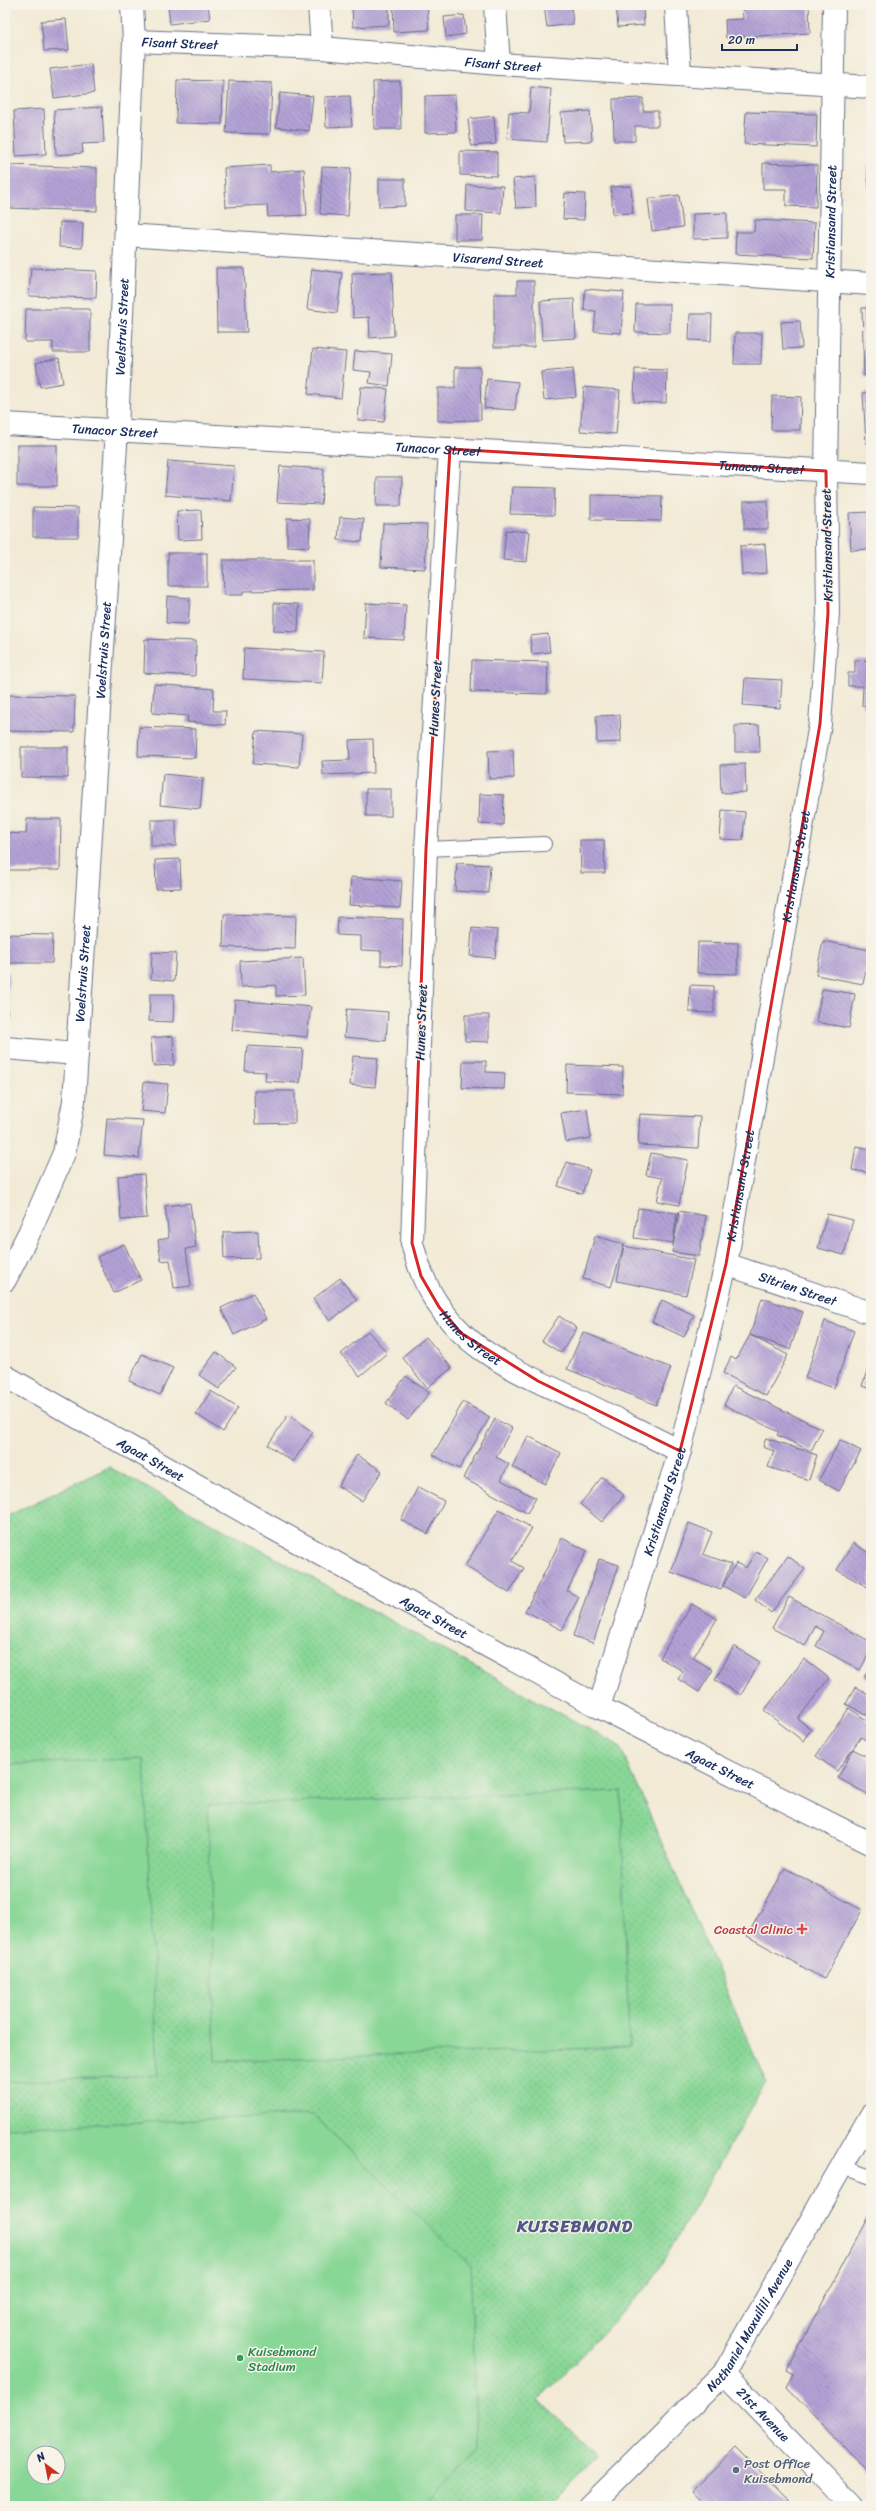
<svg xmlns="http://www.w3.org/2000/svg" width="876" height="2511" font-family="Sriracha,sans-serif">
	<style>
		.park { fill: url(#park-dots); stroke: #52837a; fill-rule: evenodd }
		.pitch { fill: #89d796; stroke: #52837a; fill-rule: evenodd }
		.building { fill: url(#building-back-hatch) }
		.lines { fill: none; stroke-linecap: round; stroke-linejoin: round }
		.service-casing { stroke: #667088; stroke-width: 16 }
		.minor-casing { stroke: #667088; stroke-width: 24 }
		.tertiary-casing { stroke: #667088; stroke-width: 24 }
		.service { stroke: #fff; stroke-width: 14 }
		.minor { stroke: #fff; stroke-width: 22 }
		.tertiary { stroke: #fff; stroke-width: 22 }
		.marked { fill: none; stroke: #d62828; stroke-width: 3; stroke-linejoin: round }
		.health-dot { fill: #e0444e; stroke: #f7f3e8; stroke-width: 1.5 }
		.leisure-dot { fill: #2e9e5b; stroke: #f7f3e8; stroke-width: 1.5 }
		.service-dot { fill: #5c6f8a; stroke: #f7f3e8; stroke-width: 1.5 }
		.labels { text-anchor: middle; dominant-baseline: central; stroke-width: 3; stroke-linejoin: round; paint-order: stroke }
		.street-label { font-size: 13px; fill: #1b2f5e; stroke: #f7f3e8 }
		.health-label { font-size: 13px; fill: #be3a42; stroke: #f7f3e8; text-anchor: end }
		.leisure-label { font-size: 13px; fill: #27864d; stroke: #f7f3e8; text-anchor: start }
		.service-label { font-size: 13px; fill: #4e5e75; stroke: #f7f3e8; text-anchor: start }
		.district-label { font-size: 17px; font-weight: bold; letter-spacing: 1px; fill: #515788; stroke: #f7f3e8 }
	</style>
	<defs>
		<pattern id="park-dots" width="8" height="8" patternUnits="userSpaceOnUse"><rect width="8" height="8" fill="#89d796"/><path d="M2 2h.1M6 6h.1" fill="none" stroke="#76b984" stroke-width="1.8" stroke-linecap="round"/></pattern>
		<pattern id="building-back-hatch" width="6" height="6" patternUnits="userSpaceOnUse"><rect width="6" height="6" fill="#b4a2d6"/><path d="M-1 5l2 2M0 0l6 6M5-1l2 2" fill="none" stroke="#9284b1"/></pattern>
	</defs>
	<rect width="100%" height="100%" fill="#f7f3e8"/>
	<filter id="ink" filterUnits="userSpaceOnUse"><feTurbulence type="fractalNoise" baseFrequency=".025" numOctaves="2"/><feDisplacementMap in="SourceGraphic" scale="8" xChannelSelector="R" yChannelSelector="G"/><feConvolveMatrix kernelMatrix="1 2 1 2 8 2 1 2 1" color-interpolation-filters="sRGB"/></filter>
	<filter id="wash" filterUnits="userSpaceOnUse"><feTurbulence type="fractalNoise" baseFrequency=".012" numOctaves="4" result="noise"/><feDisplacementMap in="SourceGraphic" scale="16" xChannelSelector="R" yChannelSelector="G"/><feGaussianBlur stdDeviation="0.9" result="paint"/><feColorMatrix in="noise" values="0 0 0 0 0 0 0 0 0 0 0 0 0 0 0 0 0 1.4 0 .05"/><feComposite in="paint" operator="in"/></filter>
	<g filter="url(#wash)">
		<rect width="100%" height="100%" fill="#f2ead5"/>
		<!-- park -->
		<path class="park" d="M109,1467L620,1746L766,2082L651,2283L538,2400L599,2455L548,2506H5V1517ZM34,2453H58V2477H34Z"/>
		<!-- pitch -->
		<g class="pitch">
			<polygon points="144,1758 158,2075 5,2082 5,1765"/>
			<polygon points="621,1791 629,2047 215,2061 208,1805"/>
			<path d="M313,2115L470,2265L478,2451L427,2506H5V2128ZM34,2453H58V2477H34Z"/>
		</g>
		<g id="blocks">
			<!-- building -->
			<g class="building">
				<polygon points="168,5 208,5 210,19 170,24"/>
				<polygon points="352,5 389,5 389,25 353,27"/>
				<polygon points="393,5 427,5 429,30 394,32"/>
				<polygon points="544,5 571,5 573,24 547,27"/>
				<polygon points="643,5 644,25 618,27 616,6"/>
				<polygon points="742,5 809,5 810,33 726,38 725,20 743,19"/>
				<polygon points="464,15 466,34 446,37 444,17"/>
				<polygon points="868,18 871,18 871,46 870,46"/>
				<polygon points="66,19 69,50 44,51 41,21"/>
				<polygon points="91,64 94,93 54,98 50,69"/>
				<polygon points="177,80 223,81 222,124 176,123"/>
				<polygon points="229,81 272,83 270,134 226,133"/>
				<polygon points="400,81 401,129 374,129 373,82"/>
				<polygon points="531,87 551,89 547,142 507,139 509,112 529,113"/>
				<polygon points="280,93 313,96 309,131 276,127"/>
				<polygon points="455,95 456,132 425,133 425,96"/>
				<polygon points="350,96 352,126 326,127 325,97"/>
				<polygon points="643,98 643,111 658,111 658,126 635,126 635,141 614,141 613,99"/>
				<polygon points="102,107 104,143 82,144 83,153 56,155 54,110"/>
				<polygon points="44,109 46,154 16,156 14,111"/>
				<polygon points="590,111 592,141 563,142 561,113"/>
				<polygon points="746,112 817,114 816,147 744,144"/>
				<polygon points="494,116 496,144 471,146 468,119"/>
				<polygon points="460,151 497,152 497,176 460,175"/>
				<polygon points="763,163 817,165 816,207 786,206 786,189 763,189"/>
				<polygon points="9,165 97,168 97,211 8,208"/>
				<polygon points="270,165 270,172 304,169 307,215 268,217 267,205 226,207 224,168"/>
				<polygon points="871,165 871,198 870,198 867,166"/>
				<polygon points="322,167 351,168 348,216 320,214"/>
				<polygon points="535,177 536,207 516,208 513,179"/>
				<polygon points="379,179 405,179 405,206 379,207"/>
				<polygon points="467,185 503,186 501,213 466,211"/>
				<polygon points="631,186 633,213 613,214 611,187"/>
				<polygon points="565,193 585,194 584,220 563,219"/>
				<polygon points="679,195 683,227 652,231 648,199"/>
				<polygon points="727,213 727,238 693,239 693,214"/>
				<polygon points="455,215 483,215 482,240 455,240"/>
				<polygon points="755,220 815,223 813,258 735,254 736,232 754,232"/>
				<polygon points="60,222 83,223 82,248 59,247"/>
				<polygon points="31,268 97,271 96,298 29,296"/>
				<polygon points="216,268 244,268 247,332 217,332"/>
				<polygon points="312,269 342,273 337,313 307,309"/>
				<polygon points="392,272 394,336 370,338 369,317 353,318 352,273"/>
				<polygon points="517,281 534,281 534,347 494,347 494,294 517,294"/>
				<polygon points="585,289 624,292 621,333 594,331 596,311 584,310"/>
				<polygon points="574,299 576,338 542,340 540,301"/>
				<polygon points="636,304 670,304 670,333 635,332"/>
				<polygon points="862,308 871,308 871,376 864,376"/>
				<polygon points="26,309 90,309 90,352 53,352 53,342 25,342"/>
				<polygon points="690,314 712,314 711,341 689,340"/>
				<polygon points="800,321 802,348 783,349 781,322"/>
				<polygon points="735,333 762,333 761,364 734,364"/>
				<polygon points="313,349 346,352 341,398 308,394"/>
				<polygon points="355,351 392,354 389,386 369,383 371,372 353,370"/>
				<polygon points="59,358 63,383 40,387 36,363"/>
				<polygon points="455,367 480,367 481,420 438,421 438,388 455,388"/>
				<polygon points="573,369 576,397 544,400 541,372"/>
				<polygon points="635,369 667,370 666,403 634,402"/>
				<polygon points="487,379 518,382 515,410 484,408"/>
				<polygon points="361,387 388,389 384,422 358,420"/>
				<polygon points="584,387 620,390 616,434 580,431"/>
				<polygon points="871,392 871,443 866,443 863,393"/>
				<polygon points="772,396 801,397 800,430 771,430"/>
				<rect x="17" y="445" width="40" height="41"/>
				<polygon points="168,461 234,466 231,501 165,495"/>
				<polygon points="280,466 324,469 321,504 277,502"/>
				<polygon points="377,477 402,477 401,506 376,506"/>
				<polygon points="512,487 555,488 554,515 510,514"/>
				<polygon points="591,495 662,496 661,521 591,520"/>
				<rect x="744" y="501" width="24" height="28"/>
				<polygon points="33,507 78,508 78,537 33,537"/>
				<polygon points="201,510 202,539 178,540 177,511"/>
				<polygon points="871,512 871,549 851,550 849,513"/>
				<polygon points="340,517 364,519 362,542 338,540"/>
				<polygon points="287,518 310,519 309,547 287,546"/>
				<polygon points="383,523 427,524 425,569 381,567"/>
				<polygon points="506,530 530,532 527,562 503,560"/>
				<polygon points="765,544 767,573 742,575 740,546"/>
				<rect x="168" y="553" width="39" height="33"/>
				<polygon points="223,560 313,560 313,590 243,591 243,595 224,595"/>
				<polygon points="167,596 190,598 188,624 166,623"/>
				<polygon points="274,603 299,604 298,632 274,631"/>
				<polygon points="366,603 406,605 404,640 364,638"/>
				<polygon points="548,634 550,652 532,654 530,636"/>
				<polygon points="145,639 196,641 195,676 144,673"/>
				<polygon points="244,648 324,652 322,683 243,679"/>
				<polygon points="472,660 548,662 547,694 471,692"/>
				<polygon points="855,660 871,661 871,706 862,706 863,686 848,686 848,673 855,673"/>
				<polygon points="745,678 782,680 780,708 743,705"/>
				<polygon points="154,684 214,689 213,711 226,711 225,725 187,722 188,716 152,713"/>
				<polygon points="6,695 75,696 74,732 5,731"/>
				<polygon points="620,715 621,742 597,743 596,716"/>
				<polygon points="759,725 760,752 735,752 735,726"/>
				<polygon points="139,727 196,729 195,758 138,756"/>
				<polygon points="256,731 302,734 299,767 253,764"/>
				<polygon points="373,739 374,773 323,775 322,761 350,760 349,740"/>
				<polygon points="21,747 68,747 68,778 21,777"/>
				<polygon points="513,750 514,778 489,779 488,751"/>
				<polygon points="745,764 746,792 721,793 720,765"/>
				<polygon points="163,774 203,778 200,809 160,805"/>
				<rect x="366" y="789" width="25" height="27"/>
				<polygon points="480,794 504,795 503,825 479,824"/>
				<polygon points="722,810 745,812 743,840 720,839"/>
				<polygon points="27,819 61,819 60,870 5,870 5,833 26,834"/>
				<rect x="151" y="820" width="25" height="26"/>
				<polygon points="580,840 604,840 605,873 581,873"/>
				<polygon points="180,859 181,888 156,889 155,860"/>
				<polygon points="457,863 490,865 488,893 455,891"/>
				<polygon points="351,877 402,881 400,908 349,905"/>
				<polygon points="224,914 296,916 295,949 223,947"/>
				<polygon points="338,917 403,919 402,966 381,965 381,951 361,950 361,936 337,935"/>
				<polygon points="472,928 498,930 495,958 470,956"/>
				<polygon points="5,934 53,935 52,963 5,963"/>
				<polygon points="823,941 870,950 863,984 816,975"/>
				<polygon points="698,942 738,943 737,974 697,973"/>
				<polygon points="152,952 176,953 174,981 151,979"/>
				<polygon points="303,958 305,995 276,996 276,985 241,987 240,961"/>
				<polygon points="5,973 9,973 7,1016 5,1016"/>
				<polygon points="690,985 714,986 714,1013 689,1012"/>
				<polygon points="822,989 855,994 849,1028 816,1022"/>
				<polygon points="150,994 174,994 173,1022 149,1021"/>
				<polygon points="235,1000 311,1007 307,1037 232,1030"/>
				<polygon points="347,1009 388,1012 386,1041 344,1037"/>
				<polygon points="465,1015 489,1015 489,1042 465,1041"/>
				<polygon points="173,1036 174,1065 153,1066 151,1038"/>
				<polygon points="247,1046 303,1049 300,1083 265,1081 266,1072 245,1071"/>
				<polygon points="353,1056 378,1058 375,1087 350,1085"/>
				<polygon points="463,1061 486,1061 486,1072 505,1073 504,1089 462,1088"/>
				<polygon points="567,1065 623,1067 622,1094 566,1092"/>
				<polygon points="144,1082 168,1084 165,1113 141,1111"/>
				<polygon points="254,1091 295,1091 295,1123 255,1124"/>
				<polygon points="587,1109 591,1138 566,1142 561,1113"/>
				<polygon points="640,1114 700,1117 698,1148 638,1145"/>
				<polygon points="107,1118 143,1120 139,1158 104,1155"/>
				<polygon points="856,1146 871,1149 871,1173 852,1170"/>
				<polygon points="651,1153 688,1160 679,1205 657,1201 662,1178 646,1175"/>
				<polygon points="567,1162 590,1170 582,1194 558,1186"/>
				<polygon points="144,1174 147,1218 121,1220 118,1176"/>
				<polygon points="190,1203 196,1247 186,1249 191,1286 174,1288 170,1260 161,1261 158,1240 169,1238 165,1206"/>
				<polygon points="638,1208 677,1213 673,1243 634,1238"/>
				<polygon points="679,1211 706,1216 699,1256 672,1252"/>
				<polygon points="827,1214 853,1220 844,1255 818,1248"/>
				<polygon points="258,1231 259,1258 224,1259 223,1232"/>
				<polygon points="595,1236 624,1244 611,1287 583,1279"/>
				<polygon points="124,1244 141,1280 114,1293 97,1257"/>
				<polygon points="624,1246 694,1260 686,1295 617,1281"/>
				<polygon points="340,1278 357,1300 330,1321 313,1299"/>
				<polygon points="253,1293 266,1319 234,1335 221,1308"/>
				<polygon points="762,1298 803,1312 790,1349 750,1335"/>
				<polygon points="662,1300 694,1315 684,1337 652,1322"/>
				<polygon points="559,1316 577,1328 561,1353 542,1341"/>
				<polygon points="825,1321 854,1331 834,1388 805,1378"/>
				<polygon points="368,1331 387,1353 360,1376 341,1354"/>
				<polygon points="583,1332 671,1368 656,1405 567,1369"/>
				<polygon points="750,1335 788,1355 766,1396 723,1373 731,1357 736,1360"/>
				<polygon points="426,1337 452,1368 427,1388 402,1357"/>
				<polygon points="216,1352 236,1367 219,1389 199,1375"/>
				<polygon points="142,1354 173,1368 160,1395 129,1381"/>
				<polygon points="871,1359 871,1389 862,1386"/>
				<polygon points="406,1376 429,1393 408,1420 386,1403"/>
				<polygon points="733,1386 822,1429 811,1451 777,1435 779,1432 724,1405"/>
				<polygon points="211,1391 238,1408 223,1432 196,1414"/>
				<polygon points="463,1402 490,1417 459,1469 433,1455"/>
				<polygon points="288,1415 313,1432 293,1462 268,1445"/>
				<polygon points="495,1419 512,1428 496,1457 509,1464 501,1480 536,1498 527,1513 463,1478"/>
				<polygon points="528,1436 561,1453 545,1484 512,1467"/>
				<polygon points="766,1438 817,1455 809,1480 768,1467 774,1451 763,1447"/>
				<polygon points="840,1440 861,1451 839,1491 819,1480"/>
				<polygon points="357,1455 382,1471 362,1501 338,1486"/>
				<polygon points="602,1477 624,1495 602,1522 580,1504"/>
				<polygon points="418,1487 444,1501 428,1534 401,1520"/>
				<polygon points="499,1509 532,1528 512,1561 524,1568 509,1593 465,1566"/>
				<polygon points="689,1523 712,1532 703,1554 731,1564 721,1590 671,1572"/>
				<polygon points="562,1538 587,1551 567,1591 579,1597 562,1630 525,1611"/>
				<polygon points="853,1543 871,1554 871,1589 837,1570"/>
				<polygon points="756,1551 768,1558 745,1598 723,1586 736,1563 746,1568"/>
				<polygon points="788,1556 805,1569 771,1613 755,1600"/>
				<polygon points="599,1559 619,1565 593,1643 573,1636"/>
				<polygon points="789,1597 871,1642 871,1650 860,1670 816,1646 824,1631 815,1626 805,1646 772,1628"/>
				<polygon points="692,1604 717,1619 693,1658 713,1670 699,1692 678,1679 683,1671 660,1658"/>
				<polygon points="734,1646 760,1662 741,1695 715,1680"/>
				<polygon points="804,1659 829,1678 798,1719 811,1729 803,1741 764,1711"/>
				<polygon points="871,1666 871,1681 864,1677"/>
				<polygon points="855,1687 871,1695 871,1717 846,1704"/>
				<polygon points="849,1708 871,1723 871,1735 867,1741 861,1737 837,1771 816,1756"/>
				<polygon points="853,1749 871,1759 871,1796 838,1778"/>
				<polygon points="785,1868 862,1910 824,1979 747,1936"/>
				<polygon points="871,2211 871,2475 787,2388 794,2374 787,2370"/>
				<polygon points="736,2448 793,2506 706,2506 692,2491"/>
			</g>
		</g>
	</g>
	<g filter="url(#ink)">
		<use href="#blocks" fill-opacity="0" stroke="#667088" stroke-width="1"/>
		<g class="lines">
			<defs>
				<g id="service">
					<polyline points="426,849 544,844"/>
					<polyline points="842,2167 871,2177"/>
				</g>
				<g id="minor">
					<polyline points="319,5 322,48"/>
					<polyline points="495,5 499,64"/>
					<polyline points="676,5 680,74"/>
					<path id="s1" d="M134,41L322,48L499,64L871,87"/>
					<path id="s2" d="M126,235L871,284"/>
					<path id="s3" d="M5,424L871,473"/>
					<path id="s4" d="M450,449L426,849L412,1243C422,1280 433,1304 461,1332C489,1361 540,1382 576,1399C611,1416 645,1434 680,1451"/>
					<polyline points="5,1048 77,1054"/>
					<path id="s5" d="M726,1264L871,1313"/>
					<path id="s6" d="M599,1707L680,1451L726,1264L820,724L828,613L826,471L834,5"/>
					<path id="s7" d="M724,2373L852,2506"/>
				</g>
				<g id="tertiary">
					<path id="s8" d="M5,1280L29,1233L64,1153L74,1101L117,429L134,41L132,5"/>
					<path id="s9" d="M5,1376L274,1529L599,1707L871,1844"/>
					<path id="s10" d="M590,2506L724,2373L871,2115"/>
				</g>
			</defs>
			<!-- service casing -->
			<use href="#service" class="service-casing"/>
			<!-- minor casing -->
			<use href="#minor" class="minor-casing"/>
			<!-- tertiary casing -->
			<use href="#tertiary" class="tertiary-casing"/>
			<!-- service -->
			<use href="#service" class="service"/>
			<!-- minor -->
			<use href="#minor" class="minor"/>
			<!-- tertiary -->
			<use href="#tertiary" class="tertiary"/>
		</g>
	</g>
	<!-- marked area -->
	<path class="marked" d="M450,449L826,471L828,613L820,724L726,1264L680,1451L538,1381L461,1333L439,1307L421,1276L412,1243L426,849Z"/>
	<!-- markers -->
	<path class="health-dot" d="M800 1923h4v4h4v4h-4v4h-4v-4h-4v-4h4z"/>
	<circle class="leisure-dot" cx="240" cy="2358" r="4"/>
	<circle class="service-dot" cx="736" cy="2470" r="4"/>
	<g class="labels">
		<!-- street labels -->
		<g class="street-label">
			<text stroke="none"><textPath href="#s1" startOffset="46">Fisant Street</textPath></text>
			<text stroke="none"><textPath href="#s1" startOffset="370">Fisant Street</textPath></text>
			<text stroke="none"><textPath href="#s6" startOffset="1512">Kristiansand Street</textPath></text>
			<text stroke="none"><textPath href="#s2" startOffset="373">Visarend Street</textPath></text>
			<text stroke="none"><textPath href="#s8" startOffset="969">Voelstruis Street</textPath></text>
			<text stroke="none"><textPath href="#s3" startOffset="110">Tunacor Street</textPath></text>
			<text stroke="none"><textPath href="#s3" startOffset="434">Tunacor Street</textPath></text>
			<text stroke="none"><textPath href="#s3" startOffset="758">Tunacor Street</textPath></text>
			<text transform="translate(827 545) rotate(-91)">Kristiansand Street</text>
			<text stroke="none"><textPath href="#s8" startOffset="645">Voelstruis Street</textPath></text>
			<text transform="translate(435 698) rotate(-87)">Hunes Street</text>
			<text stroke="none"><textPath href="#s6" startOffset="865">Kristiansand Street</textPath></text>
			<text stroke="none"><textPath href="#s8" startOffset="321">Voelstruis Street</textPath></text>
			<text transform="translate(421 1022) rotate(-88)">Hunes Street</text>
			<text stroke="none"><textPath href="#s6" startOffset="541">Kristiansand Street</textPath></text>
			<text stroke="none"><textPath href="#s5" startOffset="76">Sitrien Street</textPath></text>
			<text stroke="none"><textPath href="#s4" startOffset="909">Hunes Street</textPath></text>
			<text stroke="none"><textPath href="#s9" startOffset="168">Agaat Street</textPath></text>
			<text stroke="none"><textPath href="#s6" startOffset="216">Kristiansand Street</textPath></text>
			<text stroke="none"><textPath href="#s9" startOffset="492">Agaat Street</textPath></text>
			<text stroke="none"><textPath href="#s9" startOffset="816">Agaat Street</textPath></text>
			<text stroke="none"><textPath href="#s10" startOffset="243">Nathaniel Maxuilili Avenue</textPath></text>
			<text stroke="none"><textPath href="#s7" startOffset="57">21st Avenue</textPath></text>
		</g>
		<!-- health labels -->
		<g class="health-label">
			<text x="793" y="1929">Coastal Clinic</text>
		</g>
		<!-- leisure labels -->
		<g class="leisure-label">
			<text x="248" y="2351">Kuisebmond<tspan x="248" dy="15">Stadium</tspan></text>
		</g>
		<!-- service labels -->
		<g class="service-label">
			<text x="744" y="2463">Post Office<tspan x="744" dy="15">Kuisebmond</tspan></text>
		</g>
		<!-- district labels -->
		<g class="district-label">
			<text x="575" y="2226">KUISEBMOND</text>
		</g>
	</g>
	<!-- margin -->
	<rect width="876" height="2511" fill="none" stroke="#f7f3e8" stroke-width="20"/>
	<!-- north arrow -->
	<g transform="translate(46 2465) rotate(328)"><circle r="19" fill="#f7f3e8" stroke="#9fa5b1"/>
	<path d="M0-3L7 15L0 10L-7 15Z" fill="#c8321e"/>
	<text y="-6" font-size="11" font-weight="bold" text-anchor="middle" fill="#1b2f5e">N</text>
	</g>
	<!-- scale -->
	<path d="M722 44v6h75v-6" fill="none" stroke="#1b2f5e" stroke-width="2"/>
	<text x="728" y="44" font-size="12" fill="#1b2f5e" stroke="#f7f3e8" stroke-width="3" paint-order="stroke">20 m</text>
</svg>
